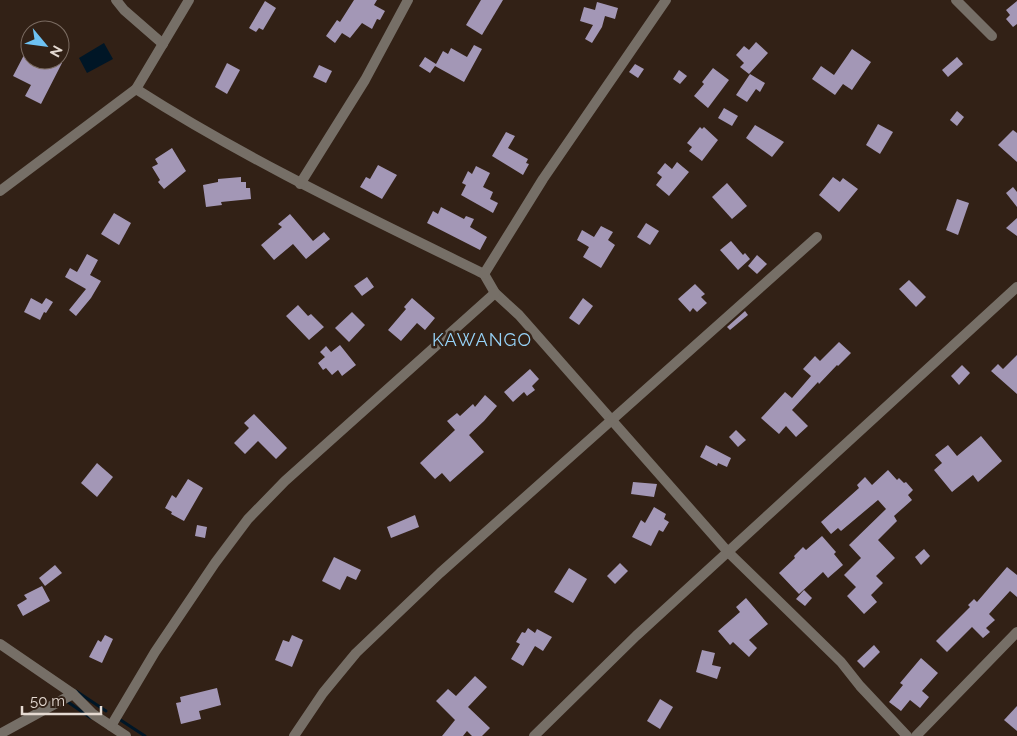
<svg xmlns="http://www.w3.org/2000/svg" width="1017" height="736" font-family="Raleway,sans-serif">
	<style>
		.water { fill: #001626 }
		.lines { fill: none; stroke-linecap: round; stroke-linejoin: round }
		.stream { stroke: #001626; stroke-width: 3 }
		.building { fill: #a397b6 }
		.minor { stroke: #766f67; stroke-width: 10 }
		.tertiary { stroke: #766f67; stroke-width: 10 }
		.labels { text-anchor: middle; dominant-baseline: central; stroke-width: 5; stroke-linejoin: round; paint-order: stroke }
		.quarter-label { font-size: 18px; letter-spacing: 1px; fill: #97d3f8; stroke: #322116 }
	</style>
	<rect width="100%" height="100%" fill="#322116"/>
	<!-- water -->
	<polygon class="water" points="104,43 113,59 87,73 79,58"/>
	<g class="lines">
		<!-- stream -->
		<g class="stream">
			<polyline points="76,691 106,711"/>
			<polyline points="65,700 91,718"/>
			<polyline points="119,719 145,736"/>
		</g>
	</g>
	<!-- building -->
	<g class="building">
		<polygon points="354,0 377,0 374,5 385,11 380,20 377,19 372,29 362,23 350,38 342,33 335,43 326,36 337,20 340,22"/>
		<polygon points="481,0 503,0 482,35 466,25"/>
		<polygon points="265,1 276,8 263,30 259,28 256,32 249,28"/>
		<polygon points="1017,1 1017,24 1013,27 1006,19 1010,15 1006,10"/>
		<polygon points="597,2 618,8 615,19 605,16 602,27 592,43 585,39 593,25 580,21 584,7 595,10"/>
		<polygon points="756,42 768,53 749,74 740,67 744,63 736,55 744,46 749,50"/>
		<polygon points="474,45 482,49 464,82 435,66 430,73 419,66 425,57 436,64 443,51 448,54 451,48 467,57"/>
		<polygon points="852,49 871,62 852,90 843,84 835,95 812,79 821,66 834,75"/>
		<polygon points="24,55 41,64 43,60 55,60 62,63 41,104 25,96 31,85 13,76"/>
		<polygon points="957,57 963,64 948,77 942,70"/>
		<polygon points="227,63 240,70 227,94 215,87"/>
		<polygon points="635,64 644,69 638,78 629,72"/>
		<polygon points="319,65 332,71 326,83 313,77"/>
		<polygon points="713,68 729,80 708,108 694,96 704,84 702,82"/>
		<polygon points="679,70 687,76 680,84 673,79"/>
		<polygon points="750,74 765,83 760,92 756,89 747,102 736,95"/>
		<polygon points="724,108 738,116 732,126 718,118"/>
		<polygon points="957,111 964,117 957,126 950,120"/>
		<polygon points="878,124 893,132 880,154 866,145"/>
		<polygon points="755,125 784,142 772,157 746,138"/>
		<polygon points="700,127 702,129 704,127 718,140 702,161 689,151 692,147 687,143"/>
		<polygon points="1013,130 1017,133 1017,162 998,145"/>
		<polygon points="506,132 515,136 508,148 528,159 526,163 529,164 523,175 492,156"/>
		<polygon points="172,148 186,171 164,189 158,182 160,180 152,167 158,164 155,159"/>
		<polygon points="677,162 689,172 669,196 656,185 662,177 657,173 665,163 672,169"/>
		<polygon points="378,165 397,175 382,199 360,187 366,177 370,179"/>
		<polygon points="476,166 490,173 483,187 493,192 490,199 498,203 493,213 461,195 466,185 462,183 468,171 472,174"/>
		<polygon points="241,177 241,182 246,182 246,188 250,188 251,199 221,202 222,205 206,207 203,185 218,182 218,179"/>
		<polygon points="833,177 840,182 843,178 858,189 839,212 819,195"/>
		<polygon points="727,183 747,206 732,219 712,197"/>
		<polygon points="1013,187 1017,192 1017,207 1006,193"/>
		<polygon points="957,199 969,203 958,235 946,230"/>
		<polygon points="441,207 464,219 466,216 474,219 470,227 487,237 480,250 427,223 433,211 438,214"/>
		<polygon points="114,213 131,223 119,245 101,234"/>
		<polygon points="290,214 313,241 324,232 330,239 306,259 293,244 274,260 261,245 282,227 278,224"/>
		<polygon points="1017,218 1017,236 1006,228"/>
		<polygon points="646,223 659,231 650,245 637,237"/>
		<polygon points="601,226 613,232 608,240 615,245 601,268 583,257 589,247 577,240 582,230 594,237"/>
		<polygon points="731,241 743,255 745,253 750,259 738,270 720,250"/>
		<polygon points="87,254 98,260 90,275 101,281 91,298 76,316 69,310 86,289 65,277 70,268 77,272"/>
		<polygon points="757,255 767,264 757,274 748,266"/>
		<polygon points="367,277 374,287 362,296 354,286"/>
		<polygon points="909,280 926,297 916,307 899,289"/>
		<polygon points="695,284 705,294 701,297 707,303 697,312 693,308 690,312 678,299"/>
		<polygon points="31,298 42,304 46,298 53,302 46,313 44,312 40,320 24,312"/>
		<polygon points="412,298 435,318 425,330 417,323 401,341 388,330 406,309 404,307"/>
		<polygon points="583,298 593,306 579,325 569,318"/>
		<polygon points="298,305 308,316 311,314 324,327 309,340 286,316"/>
		<polygon points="745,311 748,315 730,330 727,327"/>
		<polygon points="352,312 365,325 349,342 335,328"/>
		<polygon points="839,342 851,353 838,366 837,365 819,384 818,382 792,410 808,426 796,437 786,426 779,434 761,418 785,392 792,398 811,376 803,369 815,356 820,361"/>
		<polygon points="340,345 356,365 342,376 338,370 332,375 326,368 323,370 318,363 325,357 320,352 326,346 331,352"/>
		<polygon points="1017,355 1017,394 991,371 998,364 1003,369"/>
		<polygon points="962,365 970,373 959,385 951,376"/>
		<polygon points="530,369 539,379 532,386 535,390 527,396 524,392 513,402 504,392"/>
		<polygon points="485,395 497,406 484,421 469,435 484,452 450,482 442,473 435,479 420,463 455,430 447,421 457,413 460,416 473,404 475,407"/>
		<polygon points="254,414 287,448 276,459 258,441 245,454 234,443 249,428 244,423"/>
		<polygon points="736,430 746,440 738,447 729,437"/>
		<polygon points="981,436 1002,461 978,482 973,475 952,492 934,470 942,463 935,455 948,445 957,456"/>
		<polygon points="706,445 731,458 727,467 718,463 717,466 700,457"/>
		<polygon points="97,463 113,477 97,497 81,483"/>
		<polygon points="888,470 897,480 899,478 904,483 906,482 913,490 908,495 912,500 894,516 897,521 878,540 895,558 876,576 883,583 871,595 877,602 864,614 847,596 856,587 844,575 861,558 849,545 886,509 878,500 841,531 838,528 831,534 821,522 859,488 857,485 865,477 872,485"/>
		<polygon points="188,479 203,488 184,521 171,514 172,512 165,508 172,495 176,498"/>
		<polygon points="633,482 657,484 654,497 631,494"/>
		<polygon points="654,507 666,514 664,519 669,522 663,532 659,530 651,546 632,537 641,520 645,523"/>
		<polygon points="415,515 419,527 391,538 387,527"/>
		<polygon points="197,525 207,527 205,538 195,536"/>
		<polygon points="822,536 836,552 834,554 843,565 828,578 823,572 799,594 779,573 795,558 794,556 803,547 806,550"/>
		<polygon points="924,549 930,556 921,565 915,557"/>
		<polygon points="334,557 361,570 356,580 347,576 340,590 322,581"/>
		<polygon points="620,563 628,571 615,584 607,576"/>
		<polygon points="55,565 62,573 45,586 39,578"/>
		<polygon points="1007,567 1017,575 1017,597 1010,591 989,614 995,620 986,628 990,632 983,638 972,627 947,652 936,641 970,607 968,605 974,599 977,602"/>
		<polygon points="569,568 587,579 573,603 554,592"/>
		<polygon points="42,586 50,601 23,616 17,605 27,599 24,595"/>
		<polygon points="804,590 812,598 805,606 796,599"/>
		<polygon points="746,598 768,624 749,640 757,648 749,657 733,642 730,645 718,631 740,612 736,607"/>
		<polygon points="528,628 535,633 537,629 552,637 543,651 535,646 523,666 511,659 520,644 516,642 522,632 525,633"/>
		<polygon points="105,635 113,639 102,663 89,657 98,640 101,642"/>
		<polygon points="292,635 303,640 292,667 275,660 283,640 289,642"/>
		<polygon points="874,645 880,652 864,668 857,661"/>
		<polygon points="702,650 715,653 712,665 721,667 717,679 696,672"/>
		<polygon points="921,658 938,673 922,691 929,697 920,708 910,700 901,711 889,702 903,685 900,683"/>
		<polygon points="475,676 487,687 468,707 490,728 482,736 472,736 467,731 463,736 442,736 455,720 436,701 448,689 456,696"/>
		<polygon points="217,688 221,705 199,711 201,719 181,724 176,703 181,702 180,697"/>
		<polygon points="660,699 673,707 660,729 647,721"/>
		<polygon points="1017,706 1017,731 1004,720"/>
	</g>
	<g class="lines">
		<!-- minor -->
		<g class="minor">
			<polyline points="116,0 124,10 163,44"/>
			<polyline points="956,0 992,36"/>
			<path d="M136,89C247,160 366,216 484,274L495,293L519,315L728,552L841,662L860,686L907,736"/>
			<polyline points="300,184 365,80 408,0"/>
			<polyline points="0,191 136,89 189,0"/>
			<polyline points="484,274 543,179 666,0"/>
			<polyline points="0,644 73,694 93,714 126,736"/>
			<polyline points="111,726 155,652 215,563 248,519 285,481 495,293"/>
			<polyline points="0,734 73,694"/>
			<polyline points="294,736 323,693 356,653 440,573 817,237"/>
			<polyline points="916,736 1017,632"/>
		</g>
		<!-- tertiary -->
		<polyline class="tertiary" points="534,736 636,636 1017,287"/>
	</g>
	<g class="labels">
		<!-- quarter labels -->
		<g class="quarter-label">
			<text x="482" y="339">KAWANGO</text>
		</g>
	</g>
	<!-- north arrow -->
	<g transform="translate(45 45) rotate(119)"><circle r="24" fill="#322116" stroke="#7a6b61"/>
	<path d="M0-4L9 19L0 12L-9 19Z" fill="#6ec2f3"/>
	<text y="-8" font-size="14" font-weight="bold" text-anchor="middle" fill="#e5dad2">N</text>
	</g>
	<!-- scale -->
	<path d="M22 706v8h79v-8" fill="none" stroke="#e5dad2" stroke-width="2.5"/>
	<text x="30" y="706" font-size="15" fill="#e5dad2" stroke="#322116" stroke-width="4" paint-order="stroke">50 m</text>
</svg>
